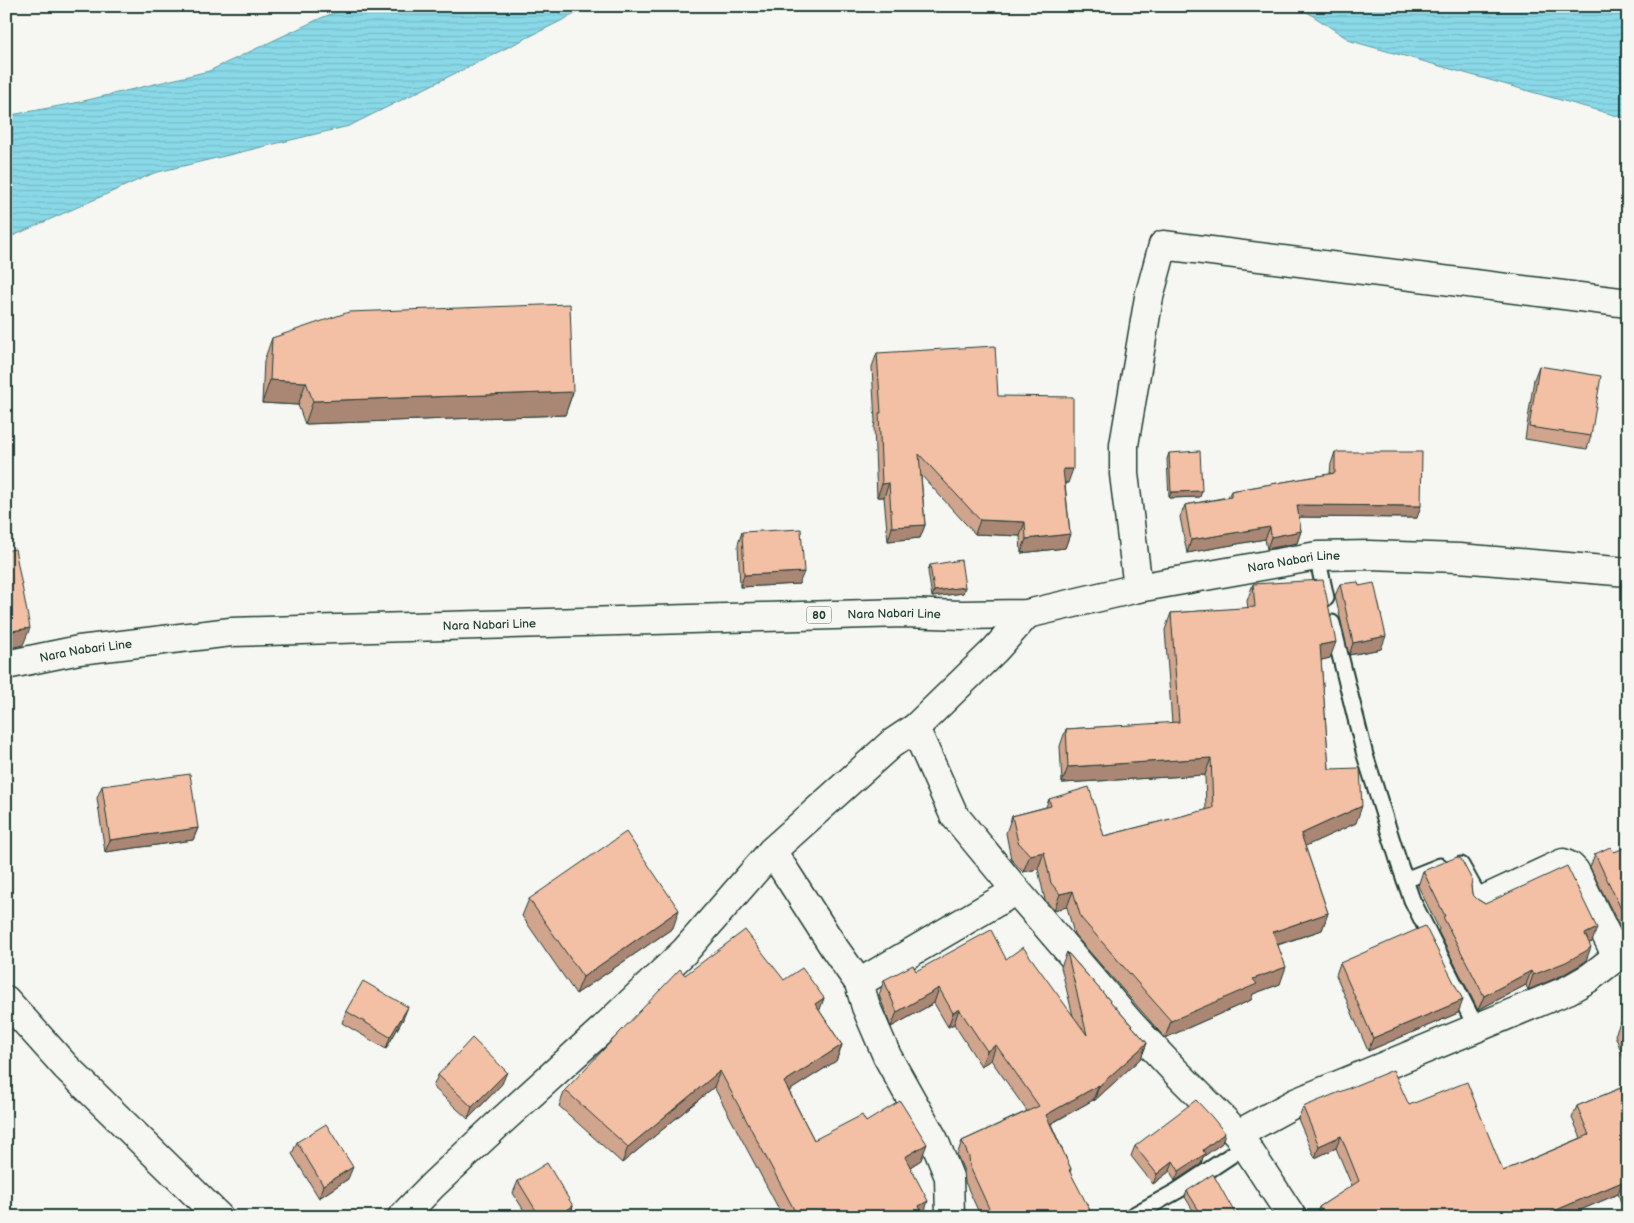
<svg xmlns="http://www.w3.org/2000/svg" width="1634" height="1223" font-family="'Balsamiq Sans',sans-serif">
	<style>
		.water { fill: url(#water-rules); stroke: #5f9ba0 }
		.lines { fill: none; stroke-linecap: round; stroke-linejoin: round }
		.lane-casing { stroke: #1f3d34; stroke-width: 19 }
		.street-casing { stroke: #1f3d34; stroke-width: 31 }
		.secondary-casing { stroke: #1f3d34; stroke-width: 31 }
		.primary-casing { stroke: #1f3d34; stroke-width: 31 }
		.lane { stroke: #f6f6f2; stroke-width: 15 }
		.street { stroke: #f6f6f2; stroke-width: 28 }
		.secondary { stroke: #f6f6f2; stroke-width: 28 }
		.primary { stroke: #f6f6f2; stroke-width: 28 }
		.wall { fill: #d1a48e; stroke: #1f3d34 }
		.shaded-wall { fill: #aa8674; stroke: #1f3d34 }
		.building { fill: #f3bfa5; stroke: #1f3d34 }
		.labels { text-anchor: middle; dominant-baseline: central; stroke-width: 5; stroke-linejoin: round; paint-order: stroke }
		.shield { fill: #f6f6f2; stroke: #60746d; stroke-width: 1 }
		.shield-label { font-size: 11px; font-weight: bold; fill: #1f3d34 }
		.street-label { font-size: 12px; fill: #1f3d34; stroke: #f6f6f2 }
	</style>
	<defs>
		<pattern id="water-rules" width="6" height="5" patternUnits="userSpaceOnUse" patternTransform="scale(1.25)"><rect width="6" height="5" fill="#8ad9e8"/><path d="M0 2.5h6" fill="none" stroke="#77bbc8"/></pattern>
	</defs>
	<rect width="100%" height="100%" fill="#f6f6f2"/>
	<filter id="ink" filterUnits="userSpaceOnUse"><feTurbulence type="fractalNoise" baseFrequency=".02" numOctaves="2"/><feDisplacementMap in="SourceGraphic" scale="10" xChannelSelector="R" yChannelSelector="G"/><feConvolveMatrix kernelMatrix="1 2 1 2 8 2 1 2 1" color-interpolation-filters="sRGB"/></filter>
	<g filter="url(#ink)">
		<!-- water -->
		<g class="water">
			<polygon points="352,6 591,6 349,126 154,173 6,239 6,116 75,103 209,71 321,18"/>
			<polygon points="1298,6 1628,6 1628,119 1351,41"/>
		</g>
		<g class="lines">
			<defs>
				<g id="lane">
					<polyline points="1317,556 1326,598"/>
					<polyline points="1332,623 1365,755 1400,866 1412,900 1476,1027"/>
					<polyline points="1461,865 1481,901"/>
					<polyline points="1405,880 1440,866"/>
					<polyline points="1130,1217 1177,1191 1236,1152 1249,1151"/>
				</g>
				<g id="street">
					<polyline points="1138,588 1124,474 1124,445 1149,297 1163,245 1628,303"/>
					<polyline points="915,728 954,815 1015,889 1131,1024 1175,1071 1238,1134 1295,1103 1568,990 1589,978 1628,948"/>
					<polyline points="772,851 835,949 859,983 866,1007 887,1056 934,1140 949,1177 950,1217"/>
					<polyline points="1481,901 1563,863 1570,866 1575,871 1617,957"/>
					<polyline points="859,983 1002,899 1015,889"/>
					<polyline points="1238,1134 1292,1217"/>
					<polyline points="402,1217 433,1185 496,1126 604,1028 685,951 772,851 891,744 915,728 995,650 1027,614"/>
				</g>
				<polyline id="secondary" points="6,1000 66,1067 219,1217"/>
				<g id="primary">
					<path id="s1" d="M6,665L79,650L231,632L904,613L962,615L1027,614L1138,588L1317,556L1369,555L1459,558L1628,572"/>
				</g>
			</defs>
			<!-- lane casing -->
			<use href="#lane" class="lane-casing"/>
			<!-- street casing -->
			<use href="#street" class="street-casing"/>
			<!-- secondary casing -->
			<use href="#secondary" class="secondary-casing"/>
			<!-- primary casing -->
			<use href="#primary" class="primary-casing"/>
			<!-- lane -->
			<use href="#lane" class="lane"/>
			<!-- street -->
			<use href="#street" class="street"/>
			<!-- secondary -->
			<use href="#secondary" class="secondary"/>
			<!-- primary -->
			<use href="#primary" class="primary"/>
		</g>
		<!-- wall -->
		<g class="wall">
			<polygon points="272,338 573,392 565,415 305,424 298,405 262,403 264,361"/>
			<polygon points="877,353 998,396 1068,483 1065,483 1070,534 1065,548 1021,553 1020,536 975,534 921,475 925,525 920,538 888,541 884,497 877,497 874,427 875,422 872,367"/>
			<polygon points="1539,366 1591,436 1587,449 1525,439 1534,379"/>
			<polygon points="1335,452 1417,518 1299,517 1301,531 1297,543 1267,549 1265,539 1187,553 1180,517 1185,505 1228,497 1231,491 1330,474 1331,464"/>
			<polygon points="1169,453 1200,497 1169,498 1167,459"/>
			<polygon points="742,532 799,584 740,587 738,544"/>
			<polygon points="930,565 965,587 963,593 932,597 928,571"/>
			<polygon points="1253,584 1330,658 1321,660 1329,769 1356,823 1305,846 1328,913 1322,930 1278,945 1280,984 1253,994 1251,1000 1165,1038 1074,934 1067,907 1054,910 1045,900 1038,869 1023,872 1011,859 1006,833 1012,816 1046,807 1049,799 1104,836 1206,810 1205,775 1062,783 1060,746 1066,729 1172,723 1165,630 1171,613 1248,608 1247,601"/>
			<polygon points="1340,584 1359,586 1381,649 1349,655 1335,596"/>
			<polygon points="102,786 198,828 193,840 105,852 97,798"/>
			<polygon points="1628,849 1628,924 1620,927 1590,867 1595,854 1614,852"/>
			<polygon points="1423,871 1471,886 1472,894 1477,899 1485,904 1592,942 1589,943 1586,961 1580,965 1561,976 1528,990 1526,985 1478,1010 1438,931 1439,929 1418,886"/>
			<polygon points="529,899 673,928 576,994 522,916"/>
			<polygon points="1067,952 1147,1043 1141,1058 1094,1101 1093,1100 1051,1124 1071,1169 1070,1173 1092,1217 981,1217 965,1182 964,1171 957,1155 962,1141 1027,1111 991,1060 981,1066 954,1024 948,1027 934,1003 891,1027 879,995 884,980 916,971 1006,959 1073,1016 1061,967"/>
			<polygon points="1340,963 1458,1013 1368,1051 1336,975"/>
			<polygon points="685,975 784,980 824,998 819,1010 842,1045 836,1061 789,1091 814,1140 866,1122 921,1160 910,1167 924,1217 783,1217 714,1087 622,1163 559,1106 565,1090"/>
			<polygon points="346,1011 403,1019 386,1049 342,1023"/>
			<polygon points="1628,1021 1628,1070 1615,1035 1620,1023"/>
			<polygon points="438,1075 502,1084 468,1119 433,1087"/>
			<polygon points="1628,1085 1628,1217 1626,1217 1618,1194 1564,1217 1316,1217 1319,1207 1352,1186 1336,1148 1315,1158 1298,1119 1303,1107 1409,1105 1503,1171 1581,1138 1572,1118 1577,1106"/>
			<polygon points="297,1142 348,1179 319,1198 292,1154"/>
			<polygon points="1222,1143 1203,1157 1201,1164 1175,1181 1170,1171 1153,1184 1131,1156 1135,1146"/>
			<polygon points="518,1181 573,1206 570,1217 528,1217 513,1193"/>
			<polygon points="1187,1191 1237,1217 1197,1217 1185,1197"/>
		</g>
		<!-- shaded-wall -->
		<g class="shaded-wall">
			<polygon points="270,380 306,382 298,405 262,403"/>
			<polygon points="573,392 565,415 305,424 313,401"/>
			<polygon points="1063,469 1073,469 1068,483 1058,482"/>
			<polygon points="889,483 884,497 877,497 882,484"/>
			<polygon points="1202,491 1200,497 1169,498 1171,492"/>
			<polygon points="1297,505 1421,506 1417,518 1293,517"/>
			<polygon points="980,520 1025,522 1020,536 975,534"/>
			<polygon points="925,525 920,538 888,541 892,527"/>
			<polygon points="1270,527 1265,539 1187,553 1191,540"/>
			<polygon points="1301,531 1297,543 1267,549 1271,537"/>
			<polygon points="1070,534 1065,548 1021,553 1026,539"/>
			<polygon points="804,572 799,584 740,587 744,575"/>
			<polygon points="965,587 963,593 932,597 934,591"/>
			<polygon points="30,628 23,645 6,649 6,632"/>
			<polygon points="1386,636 1381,649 1349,655 1353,643"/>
			<polygon points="1336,642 1330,658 1314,662 1320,645"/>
			<polygon points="1211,758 1205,775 1062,783 1068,767"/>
			<polygon points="1362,806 1356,823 1295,851 1301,834"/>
			<polygon points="198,828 193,840 105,852 110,840"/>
			<polygon points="1044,852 1038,869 1023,872 1030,855"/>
			<polygon points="1073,891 1067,907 1054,910 1060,894"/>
			<polygon points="679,910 673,928 576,994 583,977"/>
			<polygon points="1328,913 1322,930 1267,948 1273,932"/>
			<polygon points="1628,913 1628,924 1620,927 1624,915"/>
			<polygon points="1597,928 1592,942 1580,948 1585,934"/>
			<polygon points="1591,947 1586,961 1580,965 1561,976 1528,990 1533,975"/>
			<polygon points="1286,967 1280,984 1253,994 1251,1000 1165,1038 1171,1021 1253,979"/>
			<polygon points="1531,971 1526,985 1478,1010 1484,996"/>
			<polygon points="939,988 934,1003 891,1027 897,1012"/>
			<polygon points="824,998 818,1015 815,1004"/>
			<polygon points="1463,1000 1458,1013 1368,1051 1373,1038"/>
			<polygon points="408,1007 403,1019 386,1049 390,1037"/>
			<polygon points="959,1009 954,1024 948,1027 953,1013"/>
			<polygon points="1147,1043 1141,1058 1094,1101 1099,1086"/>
			<polygon points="842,1045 836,1061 778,1098 784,1082"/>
			<polygon points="996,1045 991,1060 981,1066 987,1051"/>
			<polygon points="720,1071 714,1087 622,1163 628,1147"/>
			<polygon points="507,1072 502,1084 468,1119 472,1107"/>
			<polygon points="1099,1085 1093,1100 1041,1129 1046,1115"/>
			<polygon points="1225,1133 1222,1143 1203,1157 1201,1164 1175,1181 1179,1171 1203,1150"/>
			<polygon points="1341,1136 1336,1148 1315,1158 1319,1146"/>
			<polygon points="927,1144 921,1160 899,1174 905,1157"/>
			<polygon points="1173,1161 1170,1171 1153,1184 1157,1174"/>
			<polygon points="353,1167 348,1179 319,1198 323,1185"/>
			<polygon points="1622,1182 1618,1194 1564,1217 1540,1217"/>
			<polygon points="928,1201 923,1217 919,1206"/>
			<polygon points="573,1206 570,1217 556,1217"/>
		</g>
		<!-- building -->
		<g class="building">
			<polygon points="570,304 573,392 313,401 306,382 270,380 272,338 349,312"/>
			<polygon points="995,346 998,396 1073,397 1073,469 1063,469 1070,534 1026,539 1025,522 980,520 919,454 925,525 892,527 889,483 882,484 879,413 881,413 877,353"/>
			<polygon points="1539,366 1601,376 1591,436 1529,427"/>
			<polygon points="1200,451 1202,491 1171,492 1169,453"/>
			<polygon points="1335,452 1422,452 1421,506 1297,505 1301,531 1271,537 1270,527 1191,540 1185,505 1231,497 1231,491 1335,473"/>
			<polygon points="801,529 804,572 744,575 742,532"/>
			<polygon points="15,549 30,628 6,632 6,551"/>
			<polygon points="961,560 965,587 934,591 930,565"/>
			<polygon points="1323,580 1336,642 1320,645 1329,769 1360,768 1362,806 1301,834 1328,913 1273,932 1286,967 1253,979 1257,984 1171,1021 1081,918 1073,891 1060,894 1051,883 1044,852 1030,855 1018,842 1012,816 1051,806 1049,799 1089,787 1104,836 1213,808 1211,758 1068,767 1066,729 1179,722 1171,613 1255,607 1253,584"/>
			<polygon points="1358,582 1359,586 1374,583 1386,636 1353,643 1340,584"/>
			<polygon points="190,774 198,828 110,840 102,786"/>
			<polygon points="626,832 679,910 583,977 529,899"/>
			<polygon points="1610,847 1614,852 1627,847 1628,849 1628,913 1624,915 1595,854"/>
			<polygon points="1457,857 1461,859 1472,880 1471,886 1472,894 1477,899 1485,904 1567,866 1597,928 1585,934 1591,947 1586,951 1566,962 1533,975 1531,971 1484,996 1443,917 1445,916 1423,871"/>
			<polygon points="1425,926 1463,1000 1373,1038 1340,963"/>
			<polygon points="745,930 784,980 802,968 824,998 815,1004 842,1045 784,1082 814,1140 862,1115 866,1122 900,1101 927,1144 905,1157 928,1201 919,1206 924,1217 798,1217 720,1071 628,1147 565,1090 680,969 685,975"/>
			<polygon points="991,930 1006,959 1023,947 1087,1035 1067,952 1147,1043 1099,1086 1099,1085 1046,1115 1071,1169 1069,1170 1093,1216 1090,1217 993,1217 970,1167 969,1157 962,1141 1039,1106 996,1045 987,1051 959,1009 953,1013 939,988 897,1012 884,980 913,965 916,971"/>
			<polygon points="363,981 408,1007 390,1037 346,1011"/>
			<polygon points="1628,1021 1628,1046 1620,1023"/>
			<polygon points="472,1038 507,1072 472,1107 438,1075"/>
			<polygon points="1393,1070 1409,1105 1467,1082 1503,1171 1589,1135 1577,1106 1628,1085 1628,1197 1622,1182 1540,1217 1326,1217 1319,1207 1359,1181 1341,1136 1319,1146 1303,1107"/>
			<polygon points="1196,1100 1212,1117 1225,1133 1203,1150 1205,1154 1179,1171 1173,1161 1157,1174 1135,1146"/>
			<polygon points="326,1124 353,1167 323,1185 297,1142"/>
			<polygon points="547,1163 573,1206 556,1217 540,1217 518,1181"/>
			<polygon points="1213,1174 1237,1217 1203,1217 1187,1191"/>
			<polygon points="475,1213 479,1217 472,1217"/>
		</g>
	</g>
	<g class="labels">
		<!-- shield labels -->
		<rect class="shield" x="806.5" y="606.5" width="25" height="17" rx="4"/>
		<g class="shield-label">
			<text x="819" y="615">80</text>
		</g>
		<!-- street labels -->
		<g class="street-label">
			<text stroke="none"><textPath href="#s1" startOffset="1296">Nara Nabari Line</textPath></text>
			<text stroke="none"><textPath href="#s1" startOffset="891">Nara Nabari Line</textPath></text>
			<text stroke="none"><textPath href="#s1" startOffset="486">Nara Nabari Line</textPath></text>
			<text stroke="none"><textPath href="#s1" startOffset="81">Nara Nabari Line</textPath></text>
		</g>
	</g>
	<!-- margin -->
	<rect width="1634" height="1223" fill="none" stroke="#f6f6f2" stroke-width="25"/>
	<rect x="12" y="12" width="1609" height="1198" fill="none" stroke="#1f3d34" stroke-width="2" filter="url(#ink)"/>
</svg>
